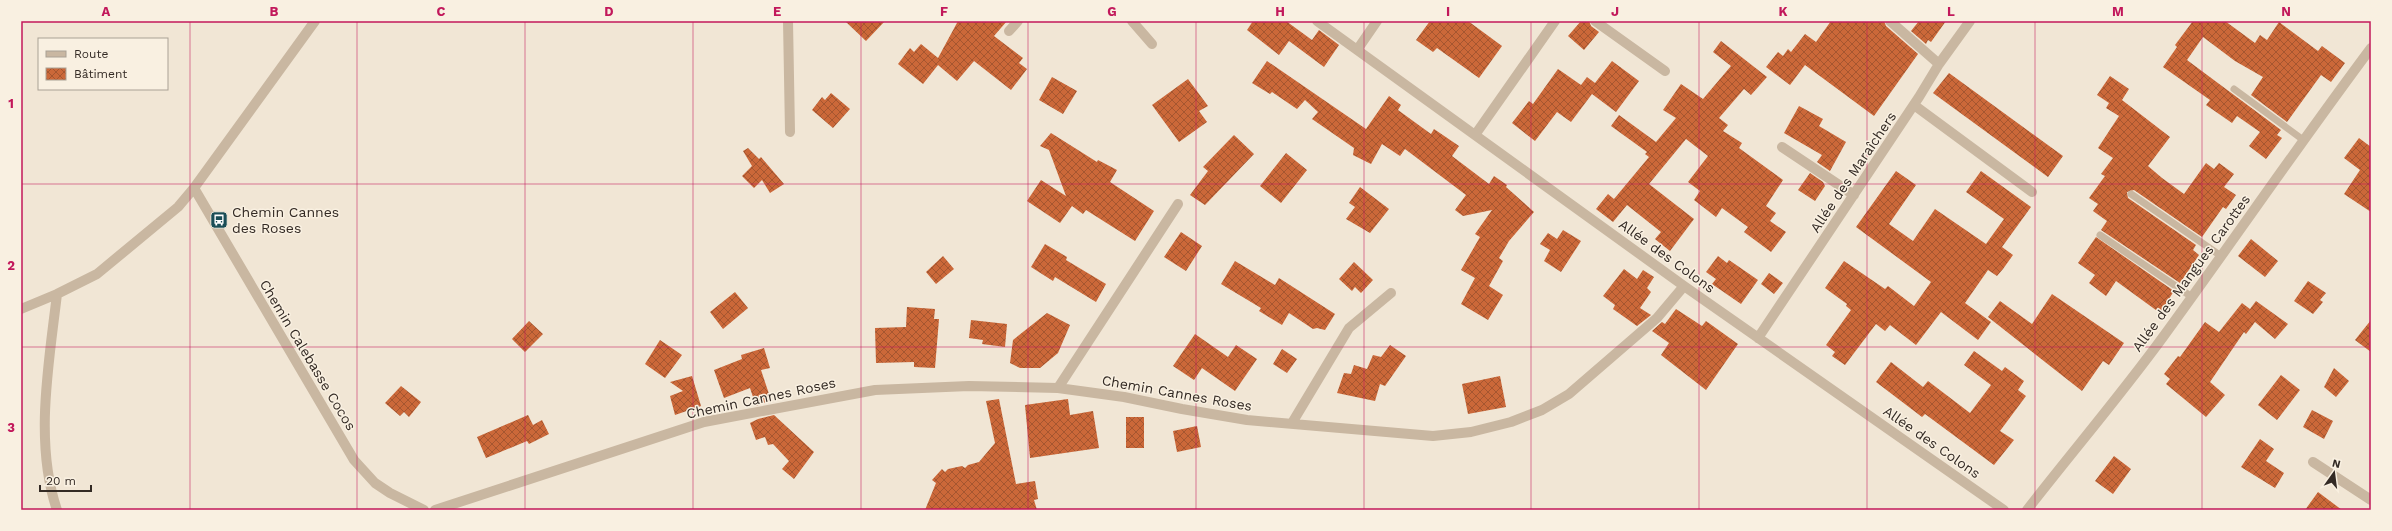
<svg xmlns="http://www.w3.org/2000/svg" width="2392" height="531" font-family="'Work Sans',sans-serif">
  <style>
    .building { fill: url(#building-cross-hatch) }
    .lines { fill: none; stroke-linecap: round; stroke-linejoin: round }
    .service { stroke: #c9b7a1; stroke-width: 7 }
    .minor { stroke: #c9b7a1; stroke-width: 10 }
    .grid { fill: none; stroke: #c2185b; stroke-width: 1; stroke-opacity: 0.55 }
    .labels { text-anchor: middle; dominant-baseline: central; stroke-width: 3; stroke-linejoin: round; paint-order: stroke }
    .street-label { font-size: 14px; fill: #332a24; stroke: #f9f0e1 }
    .poi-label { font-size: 14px; fill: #332a24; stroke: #f9f0e1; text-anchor: start }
    .neatline { fill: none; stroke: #c2185b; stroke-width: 1.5 }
    .grid-label { font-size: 13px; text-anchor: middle; font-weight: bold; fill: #c2185b }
  </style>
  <defs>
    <pattern id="building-cross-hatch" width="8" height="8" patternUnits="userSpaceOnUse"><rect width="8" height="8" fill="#cb6839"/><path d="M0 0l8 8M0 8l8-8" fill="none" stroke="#a55630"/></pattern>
  </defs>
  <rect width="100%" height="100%" fill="#f1e6d5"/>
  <path class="building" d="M845,21H885L866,41Z
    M958,21H1007L994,36L1023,58L1019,63L1027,69L1011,90L974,61L957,81L938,65L923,84L898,64L910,48L914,52L921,44L938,58Z
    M1253,21H1286L1312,40L1319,30L1339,45L1324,67L1289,41L1279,55L1247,30Z
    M1430,21H1468L1502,46L1479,78L1437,48L1433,52L1416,40Z
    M1581,21H1589L1591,26L1599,32L1584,50L1568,36Z
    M1831,21H1884L1886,26L1918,54L1874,116L1805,65L1790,85L1766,67L1778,52L1783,56L1788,49L1791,52L1805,34L1816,42Z
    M1919,21H1946L1931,42L1928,40L1926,44L1911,31Z
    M2193,21H2225L2255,43L2260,35L2267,40L2279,22L2318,51L2322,46L2345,63L2331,82L2321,75L2287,122L2251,95L2263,77L2235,61L2203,37L2187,60L2281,130L2277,135L2282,138L2266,159L2249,146L2260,132L2237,116L2232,123L2206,105L2210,100L2163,67L2177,47L2175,45Z
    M1721,41L1767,77L1751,95L1744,89L1719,118L1728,125L1723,131L1742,143L1739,148L1783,180L1766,206L1776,213L1770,221L1786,232L1771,252L1744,232L1748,227L1722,208L1716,217L1694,200L1700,191L1688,182L1708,156L1686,139L1649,184L1694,219L1670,251L1655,239L1661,232L1627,205L1613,222L1596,209L1608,194L1614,199L1649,157L1645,154L1647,152L1611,126L1619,115L1656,142L1676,118L1663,110L1681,84L1703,99L1731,66L1713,52Z
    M1267,61L1366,129L1389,96L1401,105L1398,110L1431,134L1434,129L1459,146L1452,156L1489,184L1494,176L1507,185L1506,187L1534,212L1509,241L1499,258L1503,261L1489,286L1503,295L1488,320L1461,304L1475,278L1461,270L1480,237L1475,234L1492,210L1463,216L1455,210L1466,195L1405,149L1400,156L1382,144L1371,164L1353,155L1354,148L1312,119L1318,112L1305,100L1297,109L1272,92L1270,94L1252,83Z
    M1612,61L1639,81L1616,112L1592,94L1571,122L1557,112L1535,141L1512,123L1529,101L1533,104L1558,69L1581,85L1587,77L1595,83Z
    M1949,73L2063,156L2048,177L1933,93Z
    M2110,76L2129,89L2122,100L2170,137L2148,166L2162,178L2184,194L2206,163L2214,169L2219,163L2234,174L2224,187L2236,195L2226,209L2223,207L2202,237L2134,190L2127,192L2128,198L2196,245L2193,250L2199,255L2180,283L2101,230L2107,221L2093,211L2098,204L2089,198L2105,176L2101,174L2113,158L2098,148L2119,116L2106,108L2109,103L2097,95Z
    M1052,77L1077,91L1063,114L1039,100Z
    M1188,79L1208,106L1199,111L1207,122L1179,142L1152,105Z
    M831,93L850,109L833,128L812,110L822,97L825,100Z
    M1799,106L1823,119L1819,126L1846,142L1830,171L1817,162L1822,155L1784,133Z
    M1051,133L1097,162L1098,160L1117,170L1110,182L1154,211L1135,241L1086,210L1083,214L1072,206L1060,223L1027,201L1041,180L1066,196L1049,150L1040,146Z
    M1234,135L1254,154L1205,205L1190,195L1208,171L1203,167Z
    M2359,138L2371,147V212L2344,194L2360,170L2344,158Z
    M748,148L759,159L761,157L784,184L770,193L762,180L754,188L742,176L752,166L743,151Z
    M1286,153L1307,170L1281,203L1260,186Z
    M1896,171L1916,185L1889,224L1913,241L1935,209L1986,244L2004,219L1966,192L1981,171L2031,207L2002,247L2013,255L2003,269L1997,276L1988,270L1965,303L1991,322L1978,340L1941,312L1916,345L1890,325L1885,331L1876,324L1845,365L1832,356L1835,352L1826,345L1851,310L1846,306L1847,304L1825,288L1844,261L1885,289L1888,286L1914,306L1931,282L1856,227Z
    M1810,173L1823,182L1825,186L1815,201L1798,190Z
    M1360,187L1389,209L1370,233L1346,219L1355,207L1349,203Z
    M1563,230L1581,241L1561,272L1544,261L1550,250L1540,244L1548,233L1557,239Z
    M1181,232L1202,246L1186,271L1164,257Z
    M2096,237L2174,291L2160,313L2116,281L2106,296L2089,283L2095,275L2078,263Z
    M2251,239L2278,261L2265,277L2238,256Z
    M1045,244L1067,257L1066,260L1106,284L1096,302L1055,277L1053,281L1031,267Z
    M943,256L954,269L936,284L926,272Z
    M1718,256L1727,263L1729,260L1758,280L1741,304L1712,284L1716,279L1706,272Z
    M1235,261L1275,285L1279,278L1335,314L1325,330L1317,328L1313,329L1289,313L1282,325L1259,311L1261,308L1221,284Z
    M1354,262L1373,280L1361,293L1355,287L1352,291L1339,279Z
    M1624,269L1637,279L1643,270L1654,277L1647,288L1651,292L1640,308L1651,315L1637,326L1613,309L1615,305L1603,296Z
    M1769,273L1783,283L1774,294L1761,284Z
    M2308,281L2326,293L2320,300L2323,302L2313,314L2294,301Z
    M735,292L748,308L723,329L710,312Z
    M2052,294L2124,343L2109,365L2103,361L2082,391L1988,317L2000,301L2032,324Z
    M2256,301L2288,324L2275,339L2255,322L2246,334L2244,332L2210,382L2225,395L2206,417L2166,384L2170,379L2164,374L2178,356L2180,357L2205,322L2219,332L2242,303L2250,309Z
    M907,307L935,309L934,319H939L935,368L914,367V362L876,363L875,328L906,327Z
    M1676,309L1702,326L1706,321L1738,344L1706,390L1661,355L1669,343L1652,331L1662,322L1665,324Z
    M1047,313L1070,325L1058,353L1040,368H1020L1010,363L1013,340Z
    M971,320L1007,324L1005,347L982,344L983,340L969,338Z
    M2371,320V352L2355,340Z
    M529,321L543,334L525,352L512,339Z
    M1195,334L1228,357L1236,345L1257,359L1235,391L1202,368L1194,380L1173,366Z
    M660,340L682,355L665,378L645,364Z
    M1390,345L1406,356L1385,386L1380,384L1375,401L1337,393L1344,373L1351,374L1354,365L1367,369L1373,355L1381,357Z
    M764,348L770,368L761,370L771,400L756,406L750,388L724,398L714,370L742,359L741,355Z
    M1282,349L1297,359L1287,373L1273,364Z
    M1974,351L2002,371L2005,367L2024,381L2018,390L2026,396L2000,431L2014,440L1994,465L1925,414L1922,417L1876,382L1891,362L1923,387L1928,381L1970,413L1991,385L1964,365Z
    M2334,368L2349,381L2336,397L2324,387Z
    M2281,375L2300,390L2277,420L2258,405Z
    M692,376L701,406L675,415L670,396L683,391L670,382Z
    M1500,376L1506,407L1468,414L1462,384Z
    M401,386L421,402L409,417L404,412L400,416L385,403Z
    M999,399L1016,484L1035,481L1038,499L1034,500L1037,510H925L936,483L932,480L942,469L945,472L948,469L962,466L965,468L968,465L979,462L995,443L986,401Z
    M1068,399L1070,415L1093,411L1099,448L1030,458L1025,405Z
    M2312,410L2333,421L2324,439L2303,427Z
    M528,415L533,425L542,420L549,434L529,444L527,441L486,458L477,437Z
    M774,415L814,452L794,479L782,469L789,461L773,444L768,445L765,437L756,440L750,423L758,419Z
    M1126,417H1144V448H1126Z
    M1197,426L1201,447L1177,452L1173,431Z
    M2260,439L2274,449L2266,461L2284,473L2275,488L2241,467Z
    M2114,456L2131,469L2113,494L2095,481Z
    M2318,492L2342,510H2305Z"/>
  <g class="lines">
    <path class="service" d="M2234,89L2302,139
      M2131,194L2221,256
      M2100,235L2192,297"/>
    <path class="minor" d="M788,21L790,132
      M1132,21L1152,44
      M1317,21L1684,286L2004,510
      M1595,21L1665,71
      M1890,21L1939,64
      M1009,31L1018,21
      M1357,50L1377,21
      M1914,105L2032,192
      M1475,135L1555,21
      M1782,147L1854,195
      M194,188L354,460L375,483L390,493L424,510
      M57,294C49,363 34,443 57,510
      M21,309L57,294L97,274L178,207L194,188L315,21
      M1758,338L1919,97L1939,64L1970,21
      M1058,388L1178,204
      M1292,423L1349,328L1391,293
      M2313,462L2371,500
      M435,510L704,422L875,390L969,386L1058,388L1124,397L1182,409L1247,420L1433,436L1471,432L1511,422L1542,410L1569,394L1657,318L1684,286
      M2027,510C2072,452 2120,396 2163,337C2233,241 2300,143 2371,48"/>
  </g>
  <path class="grid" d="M190,21V510M357,21V510M525,21V510M693,21V510M861,21V510M1028,21V510M1196,21V510M1364,21V510M1531,21V510M1699,21V510M1867,21V510M2035,21V510M2202,21V510M21,184H2371M21,347H2371"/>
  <defs>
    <symbol id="bus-square" viewBox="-11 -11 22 22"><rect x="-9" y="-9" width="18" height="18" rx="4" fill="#194d56" stroke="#f9f0e1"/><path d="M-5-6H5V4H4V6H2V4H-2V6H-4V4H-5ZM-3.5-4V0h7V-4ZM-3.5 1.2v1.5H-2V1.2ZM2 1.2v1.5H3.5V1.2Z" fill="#fff"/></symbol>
  </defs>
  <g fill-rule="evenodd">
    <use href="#bus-square" x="209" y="210" width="20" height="20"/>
  </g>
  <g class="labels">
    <g class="street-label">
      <text transform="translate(1853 172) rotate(-56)">Allée des Maraîchers</text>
      <text transform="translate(1667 256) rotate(36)">Allée des Colons</text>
      <text transform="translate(2191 273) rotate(-54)">Allée des Mangues Carottes</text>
      <text transform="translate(308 355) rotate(59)">Chemin Calebasse Cocos</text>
      <text transform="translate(1177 393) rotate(10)">Chemin Cannes Roses</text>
      <text transform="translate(761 398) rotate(-12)">Chemin Cannes Roses</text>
      <text transform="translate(1932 442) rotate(35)">Allée des Colons</text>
    </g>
    <g class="poi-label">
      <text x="232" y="212">Chemin Cannes<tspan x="232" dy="16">des Roses</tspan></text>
    </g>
  </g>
  <rect width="2392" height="531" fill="none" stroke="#f9f0e1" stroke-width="44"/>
  <rect x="38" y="38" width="130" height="52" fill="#f9f0e1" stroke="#aaa195"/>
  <rect x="46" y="51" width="20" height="6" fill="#c9b7a1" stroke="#aaa195"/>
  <text x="74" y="58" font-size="12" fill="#332a24">Route</text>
  <rect x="46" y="68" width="20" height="12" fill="url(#building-cross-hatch)" stroke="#aaa195"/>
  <text x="74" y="78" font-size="12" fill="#332a24">Bâtiment</text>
  <g transform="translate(2334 473) rotate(14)" stroke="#f9f0e1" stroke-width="3" paint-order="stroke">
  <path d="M0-3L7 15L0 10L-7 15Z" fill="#332a24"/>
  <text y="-6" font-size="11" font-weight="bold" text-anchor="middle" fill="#332a24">N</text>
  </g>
  <path d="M40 485v6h51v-6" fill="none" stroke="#332a24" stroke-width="2"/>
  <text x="46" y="485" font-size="12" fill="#332a24" stroke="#f9f0e1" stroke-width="3" paint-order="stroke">20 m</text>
  <rect x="22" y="22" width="2348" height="487" class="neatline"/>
  <g class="grid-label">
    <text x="106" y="16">A</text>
    <text x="274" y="16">B</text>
    <text x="441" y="16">C</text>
    <text x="609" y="16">D</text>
    <text x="777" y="16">E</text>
    <text x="944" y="16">F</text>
    <text x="1112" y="16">G</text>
    <text x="1280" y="16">H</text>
    <text x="1448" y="16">I</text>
    <text x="1615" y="16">J</text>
    <text x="1783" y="16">K</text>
    <text x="1951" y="16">L</text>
    <text x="2118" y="16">M</text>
    <text x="2286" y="16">N</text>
    <text x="11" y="108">1</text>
    <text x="11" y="270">2</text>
    <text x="11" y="432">3</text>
  </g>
</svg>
